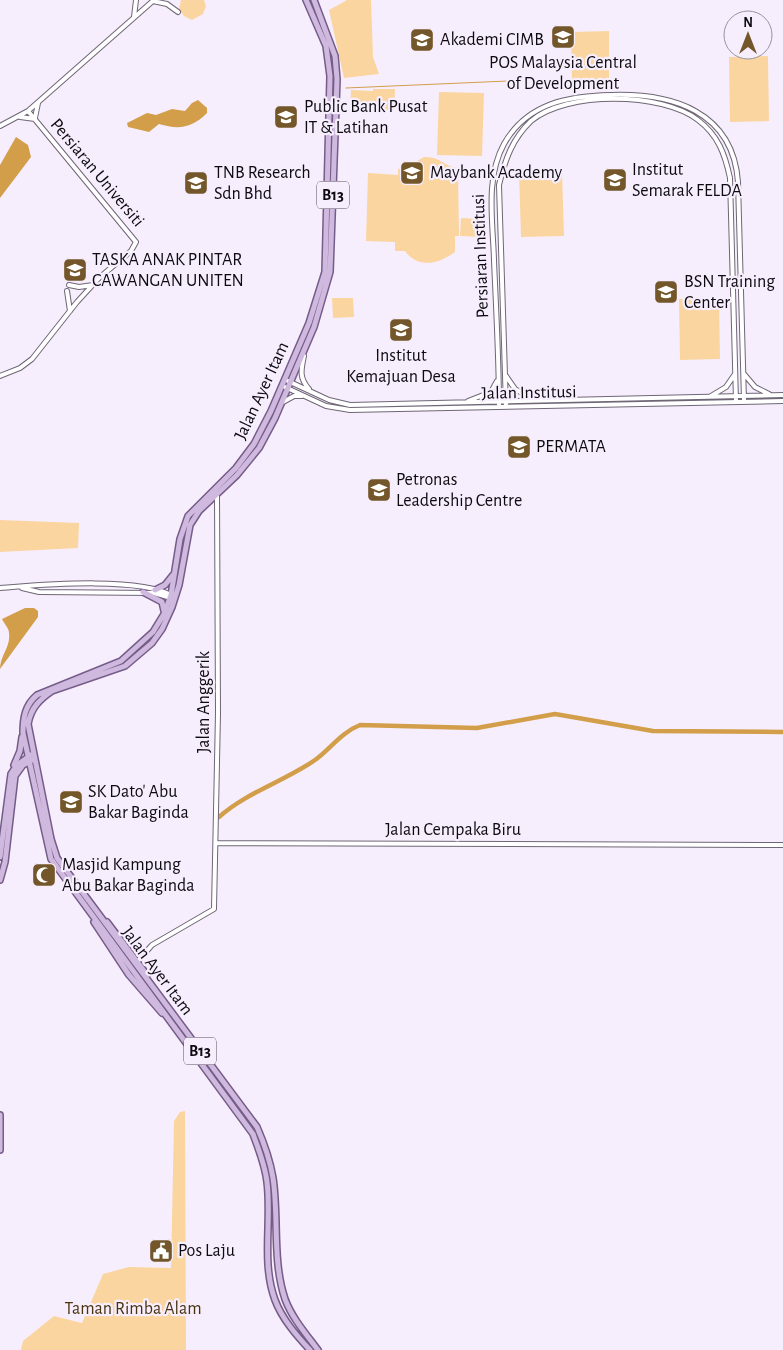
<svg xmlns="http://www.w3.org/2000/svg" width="783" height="1350" font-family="'Alegreya Sans',sans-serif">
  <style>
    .green { fill: #fad5a0 }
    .water { fill: #d29e4a }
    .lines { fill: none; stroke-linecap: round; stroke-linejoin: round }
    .stream { stroke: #d29e4a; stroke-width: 1 }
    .canal { stroke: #d29e4a; stroke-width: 4.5 }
    .minor-casing { stroke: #6f6676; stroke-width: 6 }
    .major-casing { stroke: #765d89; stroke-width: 8 }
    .minor { stroke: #fff; stroke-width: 4 }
    .major { stroke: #cfb9df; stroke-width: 5 }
    .labels { text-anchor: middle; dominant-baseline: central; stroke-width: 4.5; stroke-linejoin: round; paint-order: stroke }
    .shield { fill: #f7eefd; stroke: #534e57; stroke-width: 1 }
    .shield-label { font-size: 16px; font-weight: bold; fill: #0d0a10 }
    .poi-label { font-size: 18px; fill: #0d0a10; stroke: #f7eefd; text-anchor: start }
    .street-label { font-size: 18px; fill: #0d0a10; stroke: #f7eefd }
    .park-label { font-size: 18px; fill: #4a3410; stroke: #f7eefd }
  </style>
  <rect width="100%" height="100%" fill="#f7eefd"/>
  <path class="green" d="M181,0H204L206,6L203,14L192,20L184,16L179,9Z
    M347,0H371L373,57L379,74L344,78L329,10Z
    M609,31V84H572L571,32Z
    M768,56L769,121L730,122L729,57Z
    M373,89H395L394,110H372V107V111L350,110L351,90L373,91Z
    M439,92L484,93L482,156L437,155Z
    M424,157C440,156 445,167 458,168L459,236H455V252C439,264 418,269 405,251H395V242L366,241L368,173L398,175V169L408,166Z
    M562,172L564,236L521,237L519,173Z
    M461,218L481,219V237L460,236Z
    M332,298H353L354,317L333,318Z
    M719,298L720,359L680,360L679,299Z
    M0,520L79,523L78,548L0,552Z
    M185,1111L186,1350H21L23,1341L54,1316L82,1323L103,1274L129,1267L171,1268L174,1121L180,1112Z"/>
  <path class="water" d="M198,100L207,108V113C192,128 179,130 159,124L149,132L128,127L127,123L147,113L156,115L172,109L185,111L192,103Z
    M16,137L28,145L31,157L0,198V165Z
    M25,608H34L38,611V617L0,669C0,655 11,647 9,633C9,628 4,624 2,619Z"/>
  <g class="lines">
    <path class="stream" d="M346,88L508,81"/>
    <path class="canal" d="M219,817C247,792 285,781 315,760C330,749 342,732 360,725L477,728L555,714L653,731L783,732"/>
    <defs>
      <path id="minor" d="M153,1L167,4L178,12
        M134,17L136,0
        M20,117L35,119
        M35,118L38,103
        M0,126L28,111L154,0
        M69,285L79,287L93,285
        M67,291L70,311
        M304,356C301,370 299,378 309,389
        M744,374L755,387L769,394
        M0,376L20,368L32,359L77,302L99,278L131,251L136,242L28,111
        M506,376L515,389L534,400
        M288,381L329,400L350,405L783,395
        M285,387L326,406L350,410L783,401
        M711,396L726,387L735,374
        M468,401L491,392L497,381
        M283,402L294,396H302
        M499,407C499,358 496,309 494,260C493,223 485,178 504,144C527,103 568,96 611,95C672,93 733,111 738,182L744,401
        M506,407L499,185C505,160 512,139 531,121C566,91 662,92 698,120C718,135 725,154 730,178L736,401
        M0,588C40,585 140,576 173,596
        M22,588L39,592L154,593L171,598
        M216,843L783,845
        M138,961L152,945L214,909L218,713L217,495"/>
      <path id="major" d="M306,0L326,46L330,76L325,272L309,323L271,411L254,444L236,468L188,516L180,539L171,595L164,614L153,632L121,661L37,695C25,705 23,718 23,733L51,859L253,1134C259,1150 265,1165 267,1182C272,1221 261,1262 275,1300C282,1319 297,1336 310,1350
        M314,0L335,56L337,79L330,272L314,327L275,418L259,448L237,475L199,511L190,525L179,585L172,607L162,629L152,643L125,666L52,691C39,700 31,708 28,724L51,839L57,858L257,1127C264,1143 270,1160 273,1178C279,1217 272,1260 285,1299C292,1318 306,1334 318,1350
        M155,590L165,585L173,575
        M143,592L162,602L164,611
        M14,765L20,751L22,737
        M0,857L11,774L17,765L31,755
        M0,880L5,862L15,776L23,765L32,760
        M94,922L129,975L162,1013
        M107,922L147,975
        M0,1115V1150"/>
    </defs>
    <use href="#minor" class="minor-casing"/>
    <use href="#major" class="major-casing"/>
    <use href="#minor" class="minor"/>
    <use href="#major" class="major"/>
  </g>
  <defs>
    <symbol id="university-square" viewBox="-11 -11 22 22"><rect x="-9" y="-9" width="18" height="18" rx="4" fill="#73572a" stroke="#f7eefd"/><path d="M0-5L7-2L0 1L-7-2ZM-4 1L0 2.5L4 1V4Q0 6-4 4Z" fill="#fff"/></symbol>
    <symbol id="school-square" viewBox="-11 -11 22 22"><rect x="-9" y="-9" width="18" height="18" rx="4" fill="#73572a" stroke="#f7eefd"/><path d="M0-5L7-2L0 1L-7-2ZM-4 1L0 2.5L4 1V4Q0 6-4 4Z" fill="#fff"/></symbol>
    <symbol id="mosque-square" viewBox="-11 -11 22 22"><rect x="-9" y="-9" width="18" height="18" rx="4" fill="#73572a" stroke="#f7eefd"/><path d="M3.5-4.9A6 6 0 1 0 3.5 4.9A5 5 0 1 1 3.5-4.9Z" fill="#fff"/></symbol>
    <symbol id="civic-square" viewBox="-11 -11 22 22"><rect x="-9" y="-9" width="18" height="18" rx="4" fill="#73572a" stroke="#f7eefd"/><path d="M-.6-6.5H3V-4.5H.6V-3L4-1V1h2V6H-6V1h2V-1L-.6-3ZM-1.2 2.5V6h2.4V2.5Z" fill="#fff"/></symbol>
  </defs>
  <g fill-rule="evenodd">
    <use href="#university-square" x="549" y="23" width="28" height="28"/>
    <use href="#university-square" x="408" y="26" width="28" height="28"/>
    <use href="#university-square" x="272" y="103" width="28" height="28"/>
    <use href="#university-square" x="398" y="159" width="28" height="28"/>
    <use href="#university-square" x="601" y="166" width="28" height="28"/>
    <use href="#university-square" x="182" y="169" width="28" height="28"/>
    <use href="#school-square" x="61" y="256" width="28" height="28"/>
    <use href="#university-square" x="652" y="278" width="28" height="28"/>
    <use href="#university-square" x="387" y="316" width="28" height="28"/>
    <use href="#school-square" x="505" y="433" width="28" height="28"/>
    <use href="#university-square" x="365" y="476" width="28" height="28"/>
    <use href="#school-square" x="57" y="788" width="28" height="28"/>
    <use href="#mosque-square" x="30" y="861" width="28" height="28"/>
    <use href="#civic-square" x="147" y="1237" width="28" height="28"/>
  </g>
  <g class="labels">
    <g class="shield">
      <rect x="317" y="181.5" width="32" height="27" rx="4"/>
      <rect x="184" y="1037.5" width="32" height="27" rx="4"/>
    </g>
    <g class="shield-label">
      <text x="333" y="195">B13</text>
      <text x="200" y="1051">B13</text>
    </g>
    <g class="poi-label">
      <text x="440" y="40">Akademi CIMB</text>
      <text x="563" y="63" text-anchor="middle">POS Malaysia Central<tspan x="563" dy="21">of Development</tspan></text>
      <text x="304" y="107">Public Bank Pusat<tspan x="304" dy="21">IT &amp; Latihan</tspan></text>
      <text x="632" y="170">Institut<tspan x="632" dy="21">Semarak FELDA</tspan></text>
      <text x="214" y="173">TNB Research<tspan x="214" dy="21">Sdn Bhd</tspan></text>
      <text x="430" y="173">Maybank Academy</text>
      <text x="92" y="260">TASKA ANAK PINTAR<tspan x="92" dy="21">CAWANGAN UNITEN</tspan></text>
      <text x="684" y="282">BSN Training<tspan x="684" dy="21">Center</tspan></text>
      <text x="401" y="356" text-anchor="middle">Institut<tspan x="401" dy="21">Kemajuan Desa</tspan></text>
      <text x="536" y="447">PERMATA</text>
      <text x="396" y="480">Petronas<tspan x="396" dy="21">Leadership Centre</tspan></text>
      <text x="88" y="792">SK Dato' Abu<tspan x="88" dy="21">Bakar Baginda</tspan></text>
      <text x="62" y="865">Masjid Kampung<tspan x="62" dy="21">Abu Bakar Baginda</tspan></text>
      <text x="178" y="1251">Pos Laju</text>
    </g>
    <g class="street-label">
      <text transform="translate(97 173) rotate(50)">Persiaran Universiti</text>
      <text transform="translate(481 256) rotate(-92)">Persiaran Institusi</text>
      <text transform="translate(262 391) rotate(-65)">Jalan Ayer Itam</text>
      <text transform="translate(529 393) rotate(-1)">Jalan Institusi</text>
      <text transform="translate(204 702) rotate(-90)">Jalan Anggerik</text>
      <text x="453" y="830">Jalan Cempaka Biru</text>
      <text transform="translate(157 971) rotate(53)">Jalan Ayer Itam</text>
    </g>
    <g class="park-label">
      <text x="133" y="1309">Taman Rimba Alam</text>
    </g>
  </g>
  <g transform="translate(748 35)"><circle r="24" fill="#f7eefd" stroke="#99939e"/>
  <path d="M0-4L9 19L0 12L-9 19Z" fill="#73572a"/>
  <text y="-8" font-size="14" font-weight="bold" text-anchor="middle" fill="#0d0a10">N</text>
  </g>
</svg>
